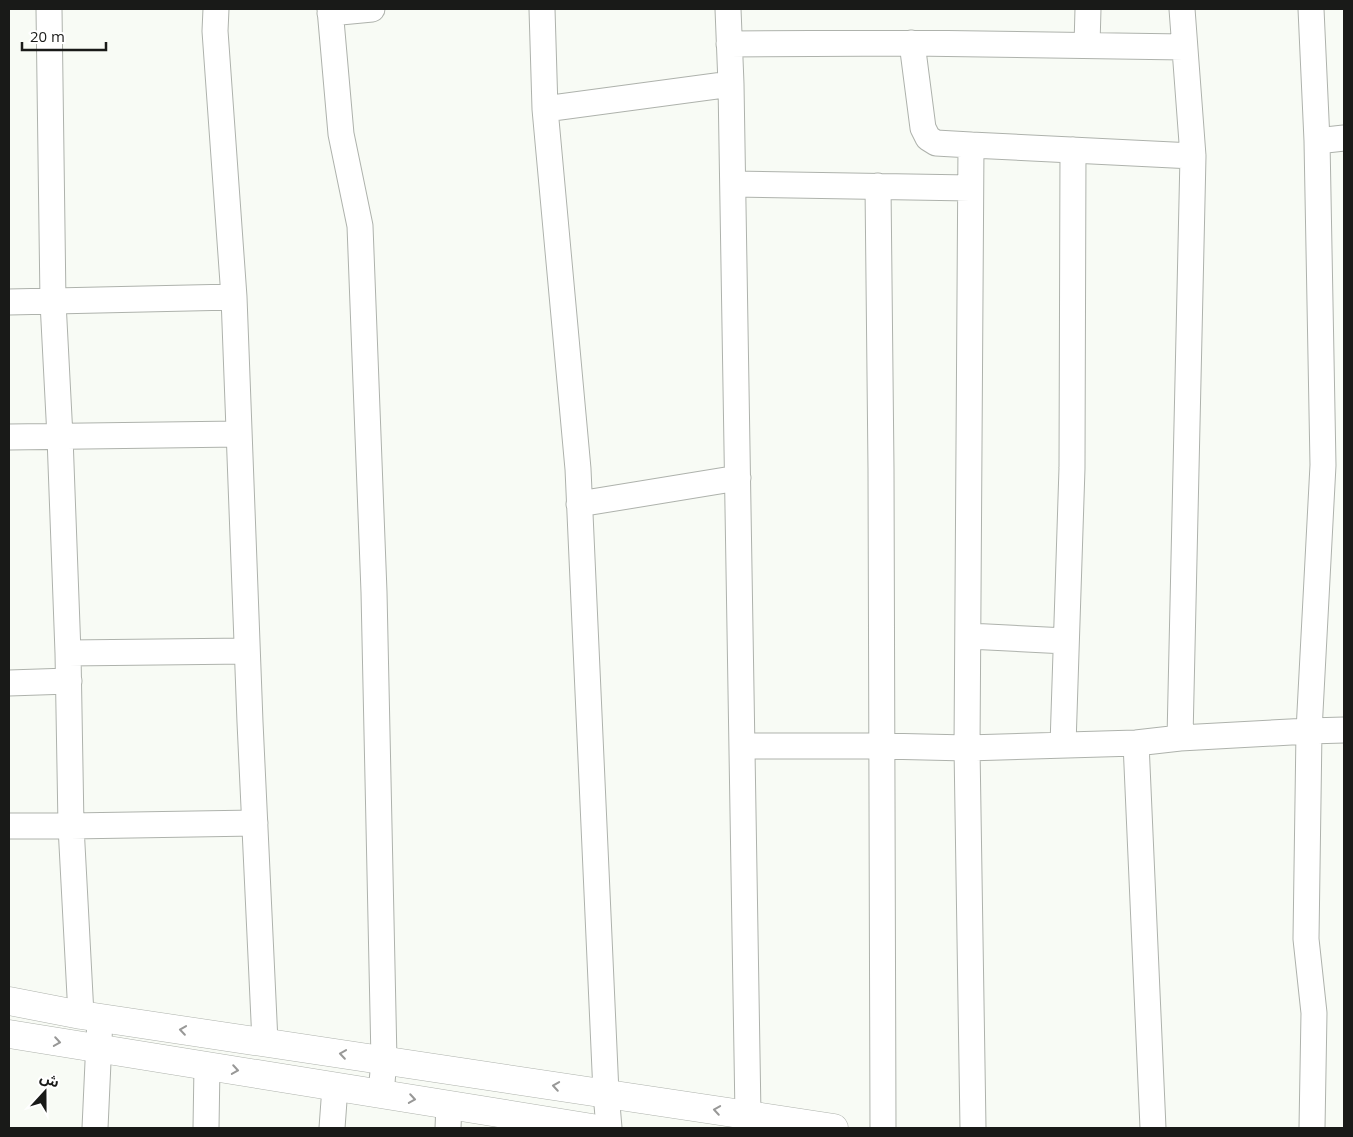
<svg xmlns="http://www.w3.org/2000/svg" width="1353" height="1137" font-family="'Open Sans','Noto Sans Arabic',sans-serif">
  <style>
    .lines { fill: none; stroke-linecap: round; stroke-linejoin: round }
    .minor-casing { stroke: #aeb2ac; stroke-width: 27 }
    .secondary-casing { stroke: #aeb2ac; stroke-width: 29 }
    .minor { stroke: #fff; stroke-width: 25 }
    .secondary { stroke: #fff; stroke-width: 28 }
    .oneway { stroke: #989897 }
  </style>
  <rect width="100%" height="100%" fill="#f8fbf5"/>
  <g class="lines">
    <defs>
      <path id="minor" d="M49,9L53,302L60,437L68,653L71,826L81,1015
        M216,9L215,31L234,297L250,722L265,1042
        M330,9L341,134L360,226L374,592L384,1060L381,1094
        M542,9L545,109L578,469L606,1093L609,1128
        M728,9L731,84L748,1115
        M1311,9L1317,141L1323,465L1309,731L1306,939L1314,1013L1312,1128
        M330,13L372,9
        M912,43L923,128L928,138L936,143L971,145L967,748L973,1128
        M729,44L912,43L1184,47
        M1087,45L1088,9
        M545,109L731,84
        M1317,141L1344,138
        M971,145L1193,156
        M733,184L970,188
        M878,186L881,468L883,1128
        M9,302L234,297
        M9,437L239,434
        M579,504L738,478
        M968,636L1066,641
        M68,653L247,651
        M9,683L69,681
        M1180,738L1193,156L1182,9
        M1136,743L1153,1128
        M1063,745L1072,468L1073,150
        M742,746H882L967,748L1136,743L1180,738L1309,731L1344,730
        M9,826H71L255,823
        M95,1128L100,1018
        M206,1128L207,1066
        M332,1128L335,1087
        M448,1128L449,1105"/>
      <path id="secondary" d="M9,1001L81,1015L834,1128
        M9,1034L592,1128"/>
    </defs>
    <use href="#minor" class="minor-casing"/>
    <use href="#secondary" class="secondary-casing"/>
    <use href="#minor" class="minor"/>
    <use href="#secondary" class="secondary"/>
  </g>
  <defs><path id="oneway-chevron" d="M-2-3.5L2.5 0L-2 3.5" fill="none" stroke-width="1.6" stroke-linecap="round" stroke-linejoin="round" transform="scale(1.25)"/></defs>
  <g class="oneway">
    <use href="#oneway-chevron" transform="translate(183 1030) rotate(-172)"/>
    <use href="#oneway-chevron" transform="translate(57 1042) rotate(9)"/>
    <use href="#oneway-chevron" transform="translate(343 1054) rotate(-172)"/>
    <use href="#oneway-chevron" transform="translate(235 1070) rotate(9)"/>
    <use href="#oneway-chevron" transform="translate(556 1086) rotate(-171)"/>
    <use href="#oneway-chevron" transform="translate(412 1099) rotate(9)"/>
    <use href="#oneway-chevron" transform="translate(717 1110) rotate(-171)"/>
  </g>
  <rect width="1353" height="1137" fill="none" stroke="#191a18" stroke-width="20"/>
  <g transform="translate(45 1092) rotate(21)" stroke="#ffffff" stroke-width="4" paint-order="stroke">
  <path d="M0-4L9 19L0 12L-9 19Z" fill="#191a18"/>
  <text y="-8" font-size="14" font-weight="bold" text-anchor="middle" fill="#191a18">ش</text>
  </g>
  <path d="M22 42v8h84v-8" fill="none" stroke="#191a18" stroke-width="2.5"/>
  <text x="30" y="42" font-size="15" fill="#191a18" stroke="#ffffff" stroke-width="4" paint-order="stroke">20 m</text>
</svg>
